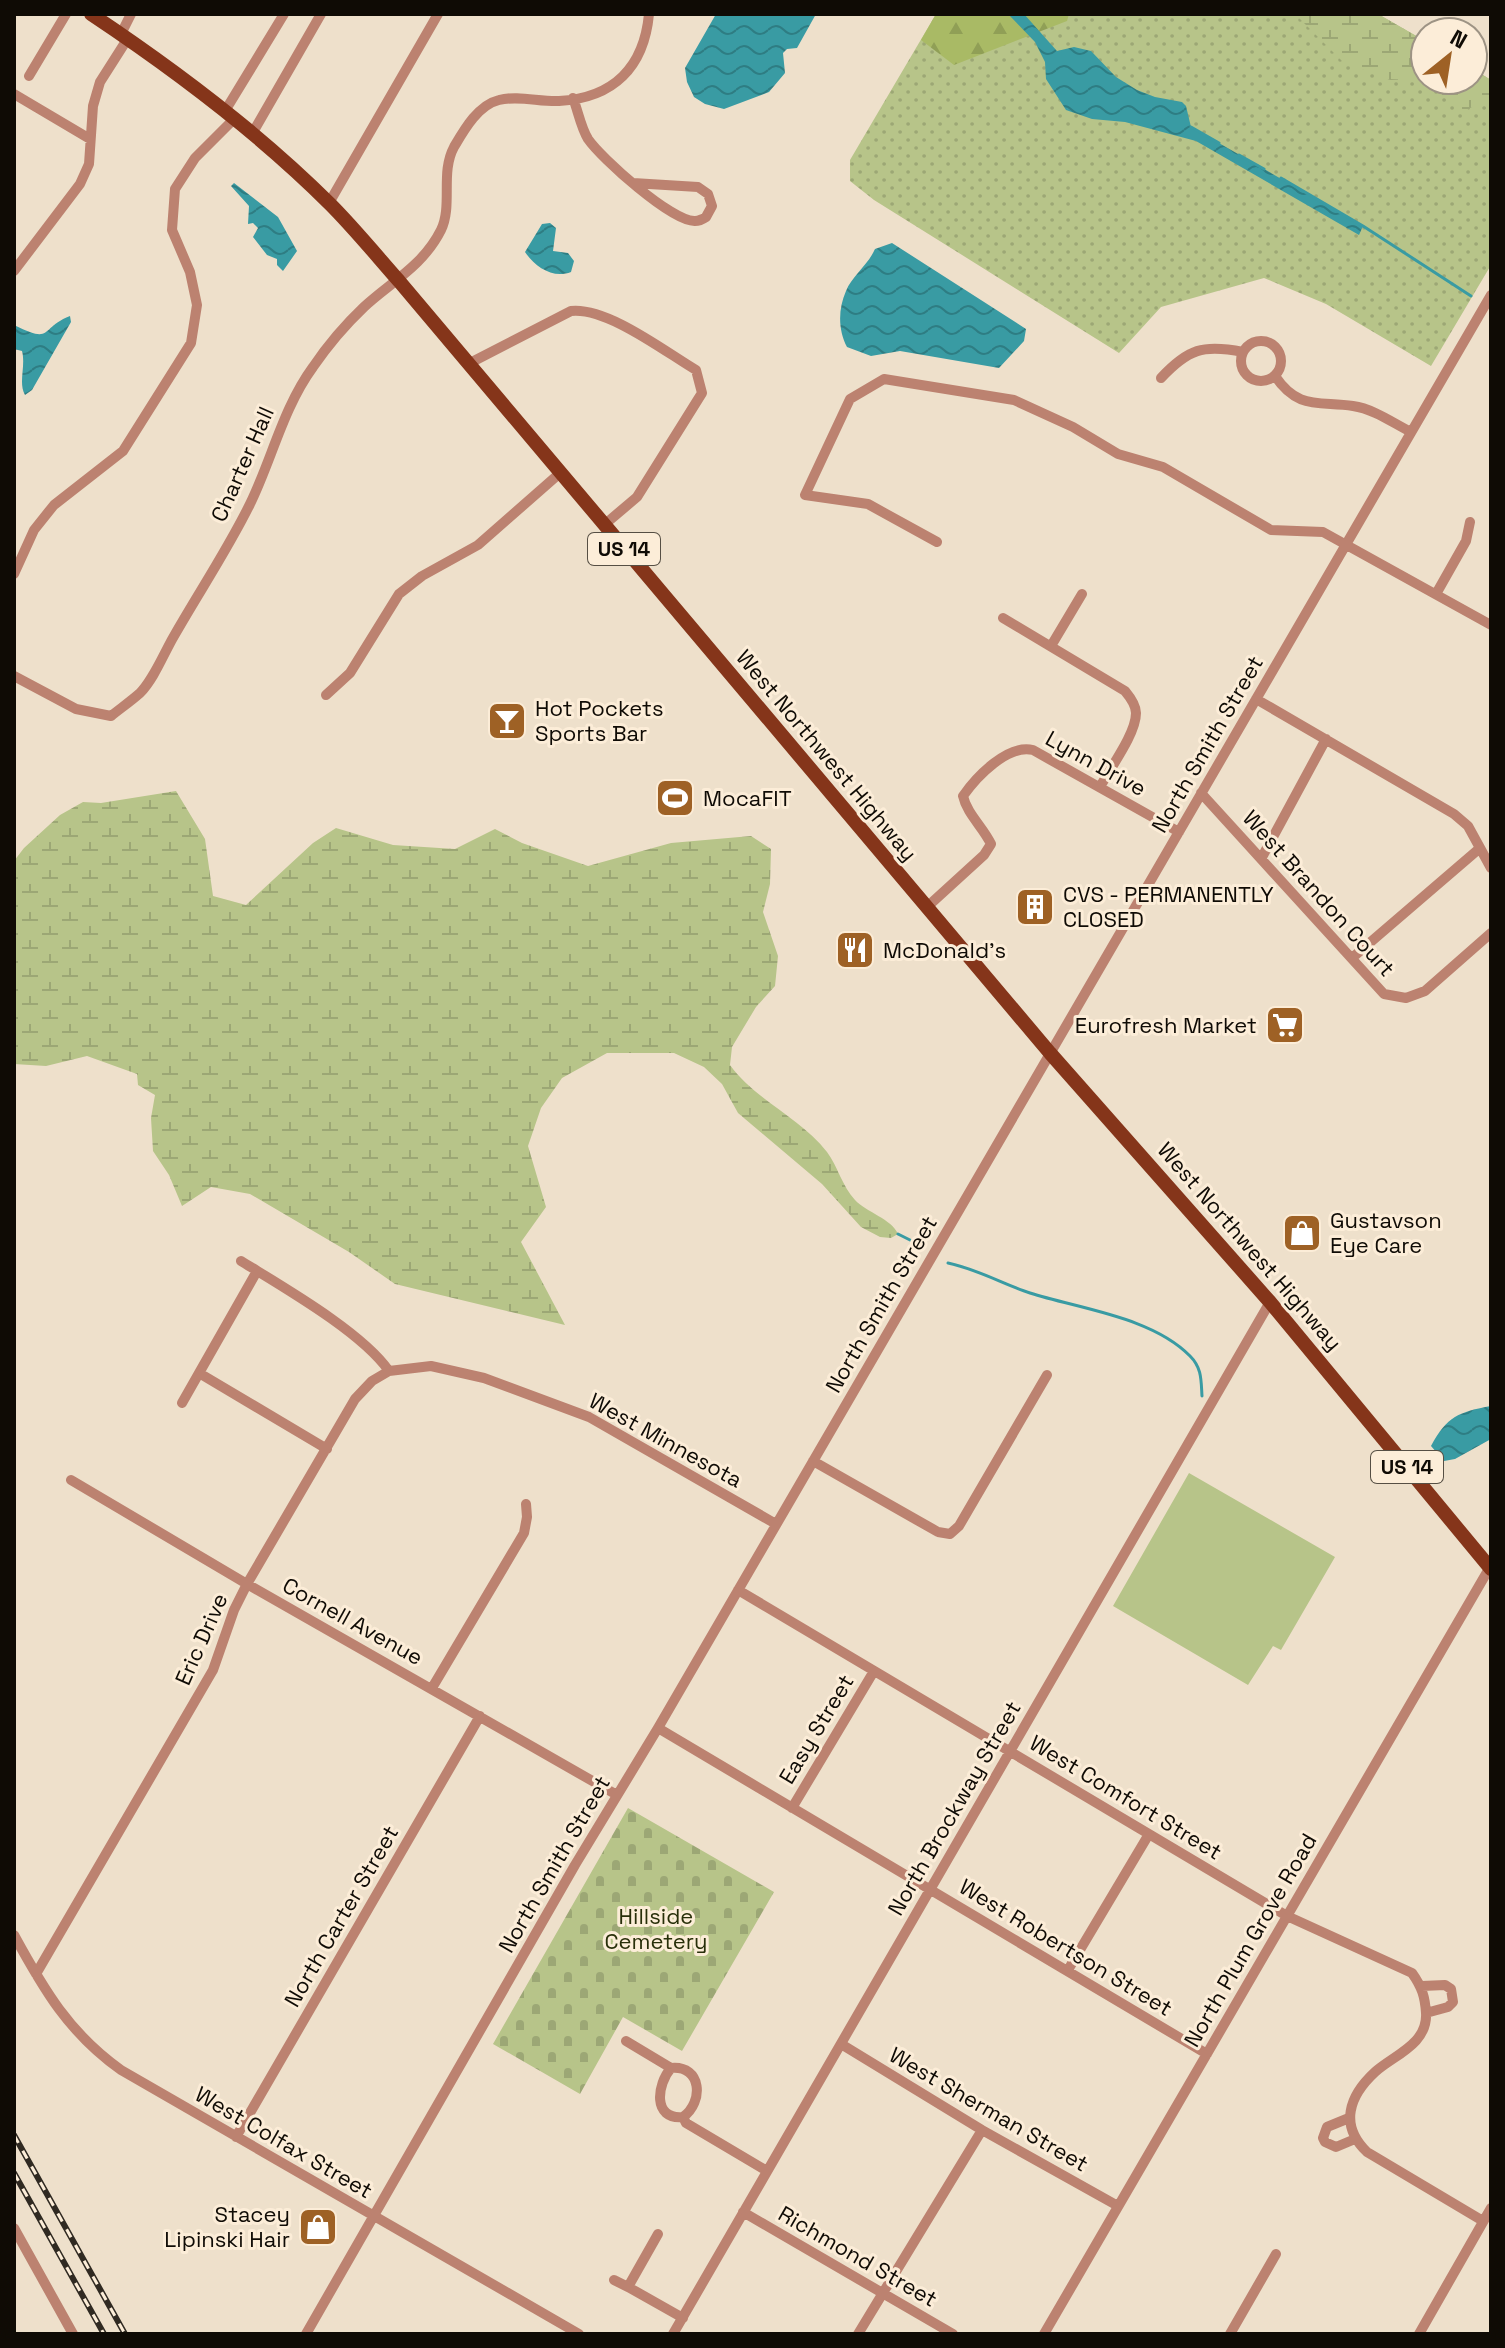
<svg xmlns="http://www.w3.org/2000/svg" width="1505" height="2348" font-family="'Space Grotesk',sans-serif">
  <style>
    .grass { fill: url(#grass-dots) }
    .forest { fill: url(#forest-firs) }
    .wetland { fill: url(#wetland-marsh) }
    .cemetery { fill: url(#cemetery-stones) }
    .green { fill: #b7c489 }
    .water { fill: url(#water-waves) }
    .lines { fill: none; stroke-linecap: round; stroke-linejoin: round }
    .stream { stroke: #399ba3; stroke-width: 3 }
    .minor { stroke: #bc8270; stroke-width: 10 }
    .major { stroke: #85351a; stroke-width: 14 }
    .rail-casing { stroke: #302a22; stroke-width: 6 }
    .rail { stroke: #fcedd8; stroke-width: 3; stroke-dasharray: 9; stroke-linecap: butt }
    .labels { text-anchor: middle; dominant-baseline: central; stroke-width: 6; stroke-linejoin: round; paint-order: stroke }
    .shield { fill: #fcedd8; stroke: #564f44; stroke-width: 2 }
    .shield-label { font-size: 20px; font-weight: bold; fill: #0f0b05 }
    .street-label { font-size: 22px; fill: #0f0b05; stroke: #fcedd8 }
    .poi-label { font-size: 22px; fill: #0f0b05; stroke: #fcedd8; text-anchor: start }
    .park-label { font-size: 22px; fill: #282f09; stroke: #fcedd8 }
  </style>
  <defs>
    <pattern id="grass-dots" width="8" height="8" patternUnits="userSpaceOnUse" patternTransform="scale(2)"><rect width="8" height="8" fill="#b7c489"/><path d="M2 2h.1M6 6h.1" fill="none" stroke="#9ca775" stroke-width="1.8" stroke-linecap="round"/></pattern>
    <pattern id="forest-firs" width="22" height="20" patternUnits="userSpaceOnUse" patternTransform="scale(2)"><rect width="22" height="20" fill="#a9ba65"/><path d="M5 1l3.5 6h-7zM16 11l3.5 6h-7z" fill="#909f56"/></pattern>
    <pattern id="wetland-marsh" width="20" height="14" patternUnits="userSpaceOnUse" patternTransform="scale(2)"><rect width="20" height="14" fill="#b7c489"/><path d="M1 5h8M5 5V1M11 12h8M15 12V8" fill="none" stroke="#9ca775"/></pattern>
    <pattern id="cemetery-stones" width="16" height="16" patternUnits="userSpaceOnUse" patternTransform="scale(2)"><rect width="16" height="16" fill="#b7c489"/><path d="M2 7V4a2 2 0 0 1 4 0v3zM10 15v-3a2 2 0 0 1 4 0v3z" fill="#9ca775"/></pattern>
    <pattern id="water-waves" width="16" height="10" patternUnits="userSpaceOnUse" patternTransform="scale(2)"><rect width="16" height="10" fill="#399ba3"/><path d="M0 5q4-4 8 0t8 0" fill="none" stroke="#2e7d83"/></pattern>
  </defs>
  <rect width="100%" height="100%" fill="#eee0cb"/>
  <path class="grass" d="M936,14H1378L1425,41V80H1473V69L1491,80V265L1431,366L1326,304L1264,278L1161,307L1119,353L874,200L850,181V160Z"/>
  <path class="forest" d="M936,14H1069L1067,21L954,65L921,40Z"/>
  <path class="wetland" d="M1295,14H1378L1425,41V80H1473V69L1491,80V94L1463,113L1443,96L1412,79L1390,80L1343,62Z
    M176,791L205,839L213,896L246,905L313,843L336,828L393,845L455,849L495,829L522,843L588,866L671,843L751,836L771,849L770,884L763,912L778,956L775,986L756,1007L732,1047L730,1065C755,1100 800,1117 827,1152C838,1167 842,1186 855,1200C866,1212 892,1219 898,1234L891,1238L880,1237L861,1227L822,1184L738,1113L722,1084L704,1067L674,1053H607L562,1078L541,1108L528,1146L546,1207L521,1242L565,1325L395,1284L349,1252L250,1194L211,1187L182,1206L169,1175L153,1151L151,1118L155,1095L138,1085L137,1074L87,1056L46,1066L14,1064V861L24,848L60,815L83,802L101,803Z"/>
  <path class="cemetery" d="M628,1808L774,1892L682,2051L623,2017L580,2094L493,2044Z"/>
  <path class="green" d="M1189,1473L1335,1557L1281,1650L1273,1646L1248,1685L1113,1606Z"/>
  <path class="water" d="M716,14H816L797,48L787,49L783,53L785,73L769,92L724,109L705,104L694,97L687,82L685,68Z
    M1008,14H1024L1057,51L1074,47L1091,51L1116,77L1137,90L1155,97L1182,102L1186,106L1191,127L1363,226L1359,235L1196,141L1125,122L1092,119L1066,110L1046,79L1045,62L1035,42Z
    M234,183L278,217L297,251L283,271L277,265V259L267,255L253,237L258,228L253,223L248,224L249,206L231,186Z
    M550,223L556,228L553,251L568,253L574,261L571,272C553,279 535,267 525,252L542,224Z
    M892,243L1026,329L1024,341L999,368L900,351L871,356L847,347C838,330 838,309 846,291C852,276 868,265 875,249Z
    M70,316L71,322L32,390L25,395C18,383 26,366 22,351L14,349V325C54,345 39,328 70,316Z
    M1491,1406V1439L1455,1459L1444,1461L1431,1446C1447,1416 1459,1412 1491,1406Z"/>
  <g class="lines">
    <path class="stream" d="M1191,127L1219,143
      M1239,155L1264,169
      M1281,178L1363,226L1471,296
      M898,1234L918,1244
      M948,1263C977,1269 1003,1284 1030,1293C1080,1309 1152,1317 1190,1356C1202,1368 1201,1380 1202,1396"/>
    <path class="minor" d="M121,34L131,14
      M29,76L66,14
      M14,94L90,139
      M573,98C578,111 581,128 588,139C601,158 672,222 695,221C698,221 703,219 706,217L712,206L708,194L698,187L633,183
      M225,111L284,14
      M252,134L321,14
      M329,203L438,14
      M14,271L80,184L89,164L93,106L100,82L128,38
      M1241 361a20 20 0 1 1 40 0a20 20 0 1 1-40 0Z
      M468,364L571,311C607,307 664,351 696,370L702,393L637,497L604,525
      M1275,376C1298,410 1318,401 1353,406C1374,409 1393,423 1411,432
      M1161,378C1188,349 1203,344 1243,352
      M937,542L868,504L805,495L850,399L884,379L1014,400L1073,427L1118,454L1163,467L1271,530L1323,532L1491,625
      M14,574L34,530L54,505L123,451L191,343L197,305L190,272L172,230L175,189L195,158L234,119
      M1436,594L1466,541L1470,522
      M1003,618L1125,691C1130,697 1136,705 1136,713C1136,734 1110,768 1100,787
      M1051,646L1082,594
      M14,676L76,709L111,716C121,708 131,701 140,693C154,679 164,653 174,636C199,592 228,549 250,504C272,459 283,408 313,367C328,345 345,325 364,307C391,282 423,266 441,230C453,205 440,173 454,147C464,130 478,105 499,100C518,95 540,102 559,101C614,98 644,67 649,14
      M326,695L350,673L399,594L422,576L478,545L560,473
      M1256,699L1454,814L1468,826L1491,868
      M1201,793L1384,994L1406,998L1425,991L1491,933
      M1261,859L1326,739
      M927,907L984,855L991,844C983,827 967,814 963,796C977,776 1008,744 1033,750L1179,832
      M1352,958L1480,848
      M241,1261C283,1287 362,1332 389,1371L431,1366L484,1378L589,1417L776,1524
      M199,1373L327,1449
      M182,1403L257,1271
      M813,1461L938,1532L950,1534L959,1526L1047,1375
      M71,1480L247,1584L617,1795
      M738,1590L1287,1916L1412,1973C1422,1987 1425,1997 1426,2013C1428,2044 1394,2055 1375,2072C1349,2096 1339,2125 1367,2152L1483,2221
      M432,1688L524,1533L527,1517L526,1504
      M658,1728L1207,2054
      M792,1808L874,1671
      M14,1935C44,1990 69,2033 121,2070L579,2334
      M1068,1970L1149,1834
      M36,1974L213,1670L234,1610L247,1584L355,1399L372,1381L389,1371
      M1422,1986L1445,1985L1451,1989L1453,2002L1448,2007L1426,2013
      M626,2041L671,2068
      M841,2044L982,2130L1118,2206
      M683,2117C704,2102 702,2065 671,2068C657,2084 652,2120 683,2117L686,2123L767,2171
      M1349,2118L1327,2127L1323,2138L1325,2142L1336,2147L1355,2139
      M236,2137L480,1716
      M743,2212L953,2334
      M14,2228L73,2334
      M658,2234L628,2287L683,2318
      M614,2280L628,2287
      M306,2334L575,1865L658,1728L1491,295
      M673,2334L1270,1302
      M858,2334L982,2130
      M1044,2334L1490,1567
      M1230,2334L1276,2254
      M1419,2334L1491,2208"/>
    <path class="major" d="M91,14C175,70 258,132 330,204C354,228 376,255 399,281L1050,1053L1270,1302L1491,1569"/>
    <defs>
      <path id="rail" d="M14,2135L125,2334
        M14,2173L104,2334"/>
    </defs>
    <use href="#rail" class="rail-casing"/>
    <use href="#rail" class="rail"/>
  </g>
  <defs>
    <symbol id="bar-square" viewBox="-11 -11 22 22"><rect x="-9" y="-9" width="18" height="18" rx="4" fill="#9e6125" stroke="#fcedd8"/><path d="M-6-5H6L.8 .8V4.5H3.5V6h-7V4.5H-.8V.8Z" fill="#fff"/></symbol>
    <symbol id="stadium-square" viewBox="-11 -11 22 22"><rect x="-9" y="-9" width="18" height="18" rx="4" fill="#9e6125" stroke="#fcedd8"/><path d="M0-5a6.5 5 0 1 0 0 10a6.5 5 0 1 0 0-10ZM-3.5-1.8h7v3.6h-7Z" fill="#fff"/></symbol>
    <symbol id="building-square" viewBox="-11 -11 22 22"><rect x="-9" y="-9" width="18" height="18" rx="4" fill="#9e6125" stroke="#fcedd8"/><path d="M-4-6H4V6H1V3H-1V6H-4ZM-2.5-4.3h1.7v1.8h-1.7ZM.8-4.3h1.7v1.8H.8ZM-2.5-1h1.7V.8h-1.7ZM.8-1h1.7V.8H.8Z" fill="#fff"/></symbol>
    <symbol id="restaurant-square" viewBox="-11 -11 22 22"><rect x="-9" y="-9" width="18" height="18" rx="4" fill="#9e6125" stroke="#fcedd8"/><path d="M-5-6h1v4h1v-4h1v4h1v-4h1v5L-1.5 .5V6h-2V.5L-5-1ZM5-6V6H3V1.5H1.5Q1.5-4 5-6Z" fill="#fff"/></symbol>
    <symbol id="supermarket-square" viewBox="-11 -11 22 22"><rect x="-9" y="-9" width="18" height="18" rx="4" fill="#9e6125" stroke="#fcedd8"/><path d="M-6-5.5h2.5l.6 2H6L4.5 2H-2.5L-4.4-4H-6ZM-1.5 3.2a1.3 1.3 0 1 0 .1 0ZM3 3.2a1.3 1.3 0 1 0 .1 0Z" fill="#fff"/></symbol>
    <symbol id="shop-square" viewBox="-11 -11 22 22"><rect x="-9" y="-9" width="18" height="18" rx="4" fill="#9e6125" stroke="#fcedd8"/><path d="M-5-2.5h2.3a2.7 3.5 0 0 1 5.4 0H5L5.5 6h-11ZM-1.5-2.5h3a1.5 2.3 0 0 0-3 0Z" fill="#fff"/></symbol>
  </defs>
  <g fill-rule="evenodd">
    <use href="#bar-square" x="485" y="699" width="44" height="44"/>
    <use href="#stadium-square" x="653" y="776" width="44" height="44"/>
    <use href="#building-square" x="1013" y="885" width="44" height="44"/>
    <use href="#restaurant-square" x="833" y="928" width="44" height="44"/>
    <use href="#supermarket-square" x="1263" y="1003" width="44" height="44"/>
    <use href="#shop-square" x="1280" y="1211" width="44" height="44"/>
    <use href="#shop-square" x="296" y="2205" width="44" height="44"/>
  </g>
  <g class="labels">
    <g class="shield">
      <rect x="588" y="533" width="72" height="32" rx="6"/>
      <rect x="1371" y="1451" width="72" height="32" rx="6"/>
    </g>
    <g class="shield-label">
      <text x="624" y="549">US 14</text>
      <text x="1407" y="1467">US 14</text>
    </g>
    <g class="street-label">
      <text transform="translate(242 464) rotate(-66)">Charter Hall</text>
      <text transform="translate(1207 744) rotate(-60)">North Smith Street</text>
      <text transform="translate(827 755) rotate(50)">West Northwest Highway</text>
      <text transform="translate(1096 763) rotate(29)">Lynn Drive</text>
      <text transform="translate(1319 893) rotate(48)">West Brandon Court</text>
      <text transform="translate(1250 1246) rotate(49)">West Northwest Highway</text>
      <text transform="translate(881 1304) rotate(-60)">North Smith Street</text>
      <text transform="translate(666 1440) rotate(29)">West Minnesota</text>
      <text transform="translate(353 1621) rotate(29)">Cornell Avenue</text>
      <text transform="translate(201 1639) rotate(-66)">Eric Drive</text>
      <text transform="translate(816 1729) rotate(-59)">Easy Street</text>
      <text transform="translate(1126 1797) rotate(31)">West Comfort Street</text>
      <text transform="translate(954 1808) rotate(-60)">North Brockway Street</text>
      <text transform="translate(554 1864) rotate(-60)">North Smith Street</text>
      <text transform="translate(341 1916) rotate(-60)">North Carter Street</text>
      <text transform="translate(1250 1940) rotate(-60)">North Plum Grove Road</text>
      <text transform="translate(1066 1947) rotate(31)">West Robertson Street</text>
      <text transform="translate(989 2109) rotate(30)">West Sherman Street</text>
      <text transform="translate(284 2142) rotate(30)">West Colfax Street</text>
      <text transform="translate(858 2256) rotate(30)">Richmond Street</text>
    </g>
    <g class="poi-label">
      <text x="535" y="708">Hot Pockets<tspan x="535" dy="25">Sports Bar</tspan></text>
      <text x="703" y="798">MocaFIT</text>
      <text x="1063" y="894">CVS - PERMANENTLY<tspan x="1063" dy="25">CLOSED</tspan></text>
      <text x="883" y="950">McDonald's</text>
      <text x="1257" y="1025" text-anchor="end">Eurofresh Market</text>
      <text x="1330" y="1220">Gustavson<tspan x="1330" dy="25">Eye Care</tspan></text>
      <text x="290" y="2214" text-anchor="end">Stacey<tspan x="290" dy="25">Lipinski Hair</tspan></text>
    </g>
    <g class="park-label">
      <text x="656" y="1916">Hillside<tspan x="656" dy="25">Cemetery</tspan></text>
    </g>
  </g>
  <rect width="1505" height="2348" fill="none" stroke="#0f0b05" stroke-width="32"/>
  <g transform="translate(1449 56) rotate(30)"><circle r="38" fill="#fcedd8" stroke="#9d9384" stroke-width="2"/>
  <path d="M0-6L14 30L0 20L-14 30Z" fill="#9e6125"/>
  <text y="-12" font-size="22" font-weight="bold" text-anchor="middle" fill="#0f0b05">N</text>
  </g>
</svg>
